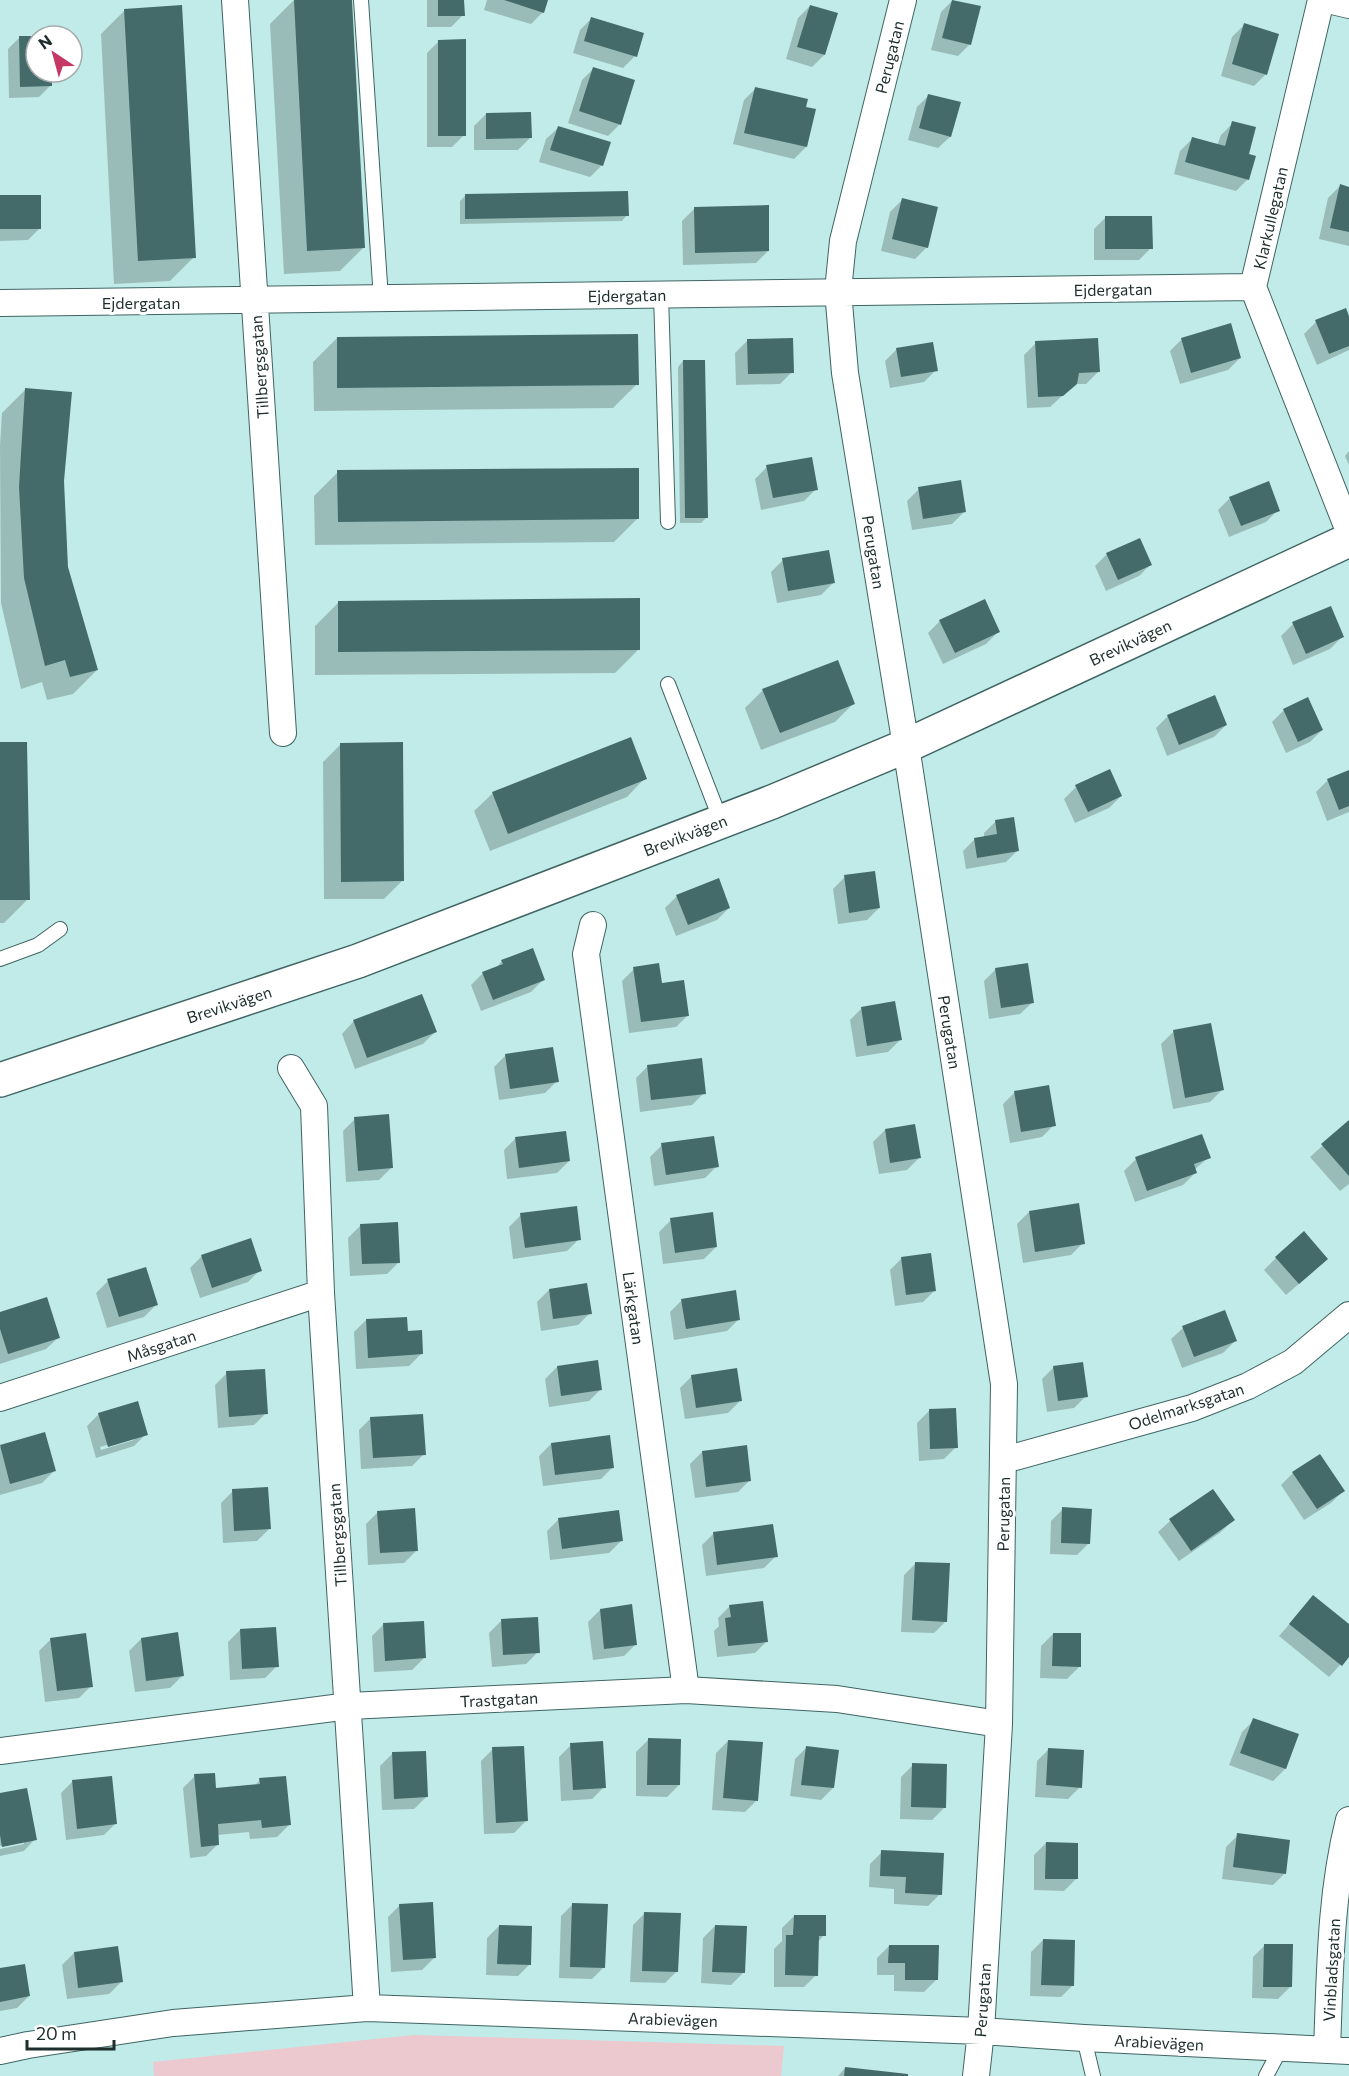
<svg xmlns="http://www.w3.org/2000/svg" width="1349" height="2076" font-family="Commissioner,sans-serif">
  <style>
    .green { fill: #ecc8cf }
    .shadow { fill: #0003; fill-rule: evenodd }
    .building { fill: #446b69 }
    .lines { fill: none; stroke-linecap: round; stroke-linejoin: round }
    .lane-casing { stroke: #3f6563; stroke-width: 16 }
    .street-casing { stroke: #3f6563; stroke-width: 28 }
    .secondary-casing { stroke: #3f6563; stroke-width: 36 }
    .lane { stroke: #fff; stroke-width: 14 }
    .street { stroke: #fff; stroke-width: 26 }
    .secondary { stroke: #fff; stroke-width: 33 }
    .labels { text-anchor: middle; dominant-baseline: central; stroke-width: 6; stroke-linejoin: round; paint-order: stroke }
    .street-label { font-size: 16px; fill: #1e2e2d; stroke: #fff }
  </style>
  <rect width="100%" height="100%" fill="#c1ebe8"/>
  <path class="green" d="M414,2035L784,2046L781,2076H154L153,2062Z"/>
  <path class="shadow" d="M294,0H350L364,247L340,271L284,274L270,24Z
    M427,0H463V15L451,27H427Z
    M487,0H546L543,12L531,24L484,10Z
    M953,0L970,44L958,56L931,50L941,12Z
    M810,6L824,55L812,67L786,59L798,18Z
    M125,10L194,257L170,281L114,284L101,34Z
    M592,18L635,56L623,68L573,53L580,30Z
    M1244,25L1266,74L1254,86L1221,76L1232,37Z
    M20,37H36V72H50L51,85L39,97L9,98L8,49Z
    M439,41L464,135L452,147H427V53Z
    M594,68L620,124L608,136L568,123L582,80Z
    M756,88L805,108L806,147L794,159L733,144L744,100Z
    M929,95L950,137L938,148L908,140L917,107Z
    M486,114L530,138L518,150H474V126Z
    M1233,123L1247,155L1248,179L1236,191L1174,174L1180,151L1192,139L1217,146L1221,135Z
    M558,128L602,165L590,177L539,162L546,139Z
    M1340,186L1349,188V246L1319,239L1328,198Z
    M466,195L627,215L622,221L460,224V201Z
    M0,197L40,228L28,240L0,241Z
    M902,200L927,247L915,259L881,251L890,212Z
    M694,209L768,251L756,263L683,265L682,221Z
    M1106,217L1151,248L1139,260H1094V229Z
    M1349,320V350L1317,365L1304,334L1316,322Z
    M337,338L637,384L613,408L314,411L313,362Z
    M1182,339L1240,358L1228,370L1180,384L1170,351Z
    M747,341L792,372L780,384L736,385L735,353Z
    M1036,343L1098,372L1086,384H1075L1050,407L1027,408L1024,355Z
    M897,349L936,370L924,382L890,388L885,361Z
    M683,361L706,518L701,523H680L678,367Z
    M26,389L62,481L67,568L97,670L73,694L47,700L42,682L21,689L1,603L0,446L2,413Z
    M1349,451V465L1345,456Z
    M767,467L816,489L804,501L761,510L755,479Z
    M338,472L638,518L614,542L315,545L314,496Z
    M919,489L964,512L952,524L912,530L907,501Z
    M1230,498L1278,510L1266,522L1229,537L1218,510Z
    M1107,554L1151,564L1139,576L1106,591L1095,566Z
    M783,560L833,583L821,595L777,603L771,572Z
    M339,602L639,649L615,673L315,675V626Z
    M940,621L998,632L986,644L943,664L928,633Z
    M1293,624L1342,637L1330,649L1293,665L1281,636Z
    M763,690L853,704L835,722L761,750L745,708Z
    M1284,710L1322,730L1310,742L1286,753L1272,722Z
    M1168,716L1226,725L1214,737L1167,756L1156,728Z
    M0,744L28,899L4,923H0Z
    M341,744L402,881L384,899H324L323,762Z
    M1349,772V812L1327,821L1316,792L1328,780Z
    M645,778L627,797L490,851L474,811L493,793Z
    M1076,787L1121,796L1109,808L1075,823L1064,799Z
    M996,821L1018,850L1006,862L966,869L963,851L975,839L984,838V833Z
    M845,877L879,908L867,920L838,924L833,889Z
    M677,896L729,908L717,920L676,936L665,908Z
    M502,961L543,980L531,992L481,1011L471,985L483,973L495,969Z
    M634,969L661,985L688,1015L676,1027L629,1033L622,981Z
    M996,969L1032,1003L1020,1014L989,1019L984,981Z
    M421,996L435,1032L423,1044L355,1069L342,1034L353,1022Z
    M862,1008L900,1040L888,1052L856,1057L850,1020Z
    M1173,1032L1222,1090L1210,1102L1173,1109L1161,1044Z
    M506,1055L557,1081L545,1093L499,1100L494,1067Z
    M648,1066L704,1093L692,1105L640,1112L636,1078Z
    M1015,1092L1054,1125L1042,1137L1010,1143L1003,1104Z
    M355,1119L391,1168L379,1180L346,1182L343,1131Z
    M1349,1122V1184L1340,1191L1310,1157Z
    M885,1130L919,1158L907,1170L879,1174L873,1142Z
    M516,1138L569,1161L557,1173L507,1179L504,1150Z
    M662,1145L717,1166L705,1178L654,1186L650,1157Z
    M1209,1157L1194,1170L1195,1173L1183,1185L1135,1202L1124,1171L1136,1159Z
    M1029,1212L1083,1243L1071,1255L1023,1263L1017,1224Z
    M521,1215L579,1239L567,1251L513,1259L509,1227Z
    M671,1220L716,1247L704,1259L663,1264L659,1232Z
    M360,1226L399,1262L387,1274L350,1276L348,1238Z
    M202,1256L260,1270L248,1282L200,1298L190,1268Z
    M902,1258L935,1290L923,1302L895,1306L890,1270Z
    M1276,1258L1314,1271L1286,1295L1264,1270Z
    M108,1281L156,1305L144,1317L107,1328L96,1293Z
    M549,1290L590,1313L578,1325L541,1331L537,1302Z
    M682,1300L739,1319L727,1331L674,1340L670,1312Z
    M0,1314L58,1338L46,1349L0,1364Z
    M366,1320L407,1333L421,1354L409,1366L356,1369L354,1332Z
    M1183,1328L1235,1341L1223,1353L1182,1368L1171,1339Z
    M557,1367L601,1389L589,1401L549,1407L545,1379Z
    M1054,1367L1086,1396L1074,1408L1047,1412L1042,1379Z
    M227,1373L266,1413L254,1425L218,1428L215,1385Z
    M692,1376L740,1401L728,1413L685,1419L680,1388Z
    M929,1411L956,1447L944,1459L919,1461L917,1423Z
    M99,1414L146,1434L134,1446L96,1458L87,1426ZM134,1437V1440L101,1450L100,1447Z
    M371,1418L424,1454L412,1466L361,1469L359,1430Z
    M44,1434L54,1471L42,1483L0,1495V1447Z
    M551,1444L613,1467L601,1479L543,1486L539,1456Z
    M702,1452L750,1480L738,1492L695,1498L690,1464Z
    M1319,1456L1343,1491L1331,1503L1304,1520L1281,1485L1293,1473Z
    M233,1491L269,1529L257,1541L223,1543L221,1503Z
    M1063,1509L1089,1543L1077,1555L1050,1554L1051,1521Z
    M378,1512L416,1551L404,1563L368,1565L366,1524Z
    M559,1519L621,1541L609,1553L550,1560L547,1531Z
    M1233,1520L1221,1532L1179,1561L1158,1532L1170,1521Z
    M714,1533L776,1556L764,1568L706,1576L702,1545Z
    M916,1563L946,1621L934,1633L901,1632L904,1575Z
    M1313,1597L1349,1626V1655L1329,1677L1279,1636Z
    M730,1606L767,1641L755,1653L717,1657L714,1631L719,1626L718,1618Z
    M600,1610L636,1644L624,1656L593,1660L588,1622Z
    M501,1621L538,1652L526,1664L492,1667L489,1633Z
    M384,1624L424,1658L412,1670L374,1672L372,1636Z
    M240,1630L277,1666L265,1678L230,1680L228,1642Z
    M1053,1634L1079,1667L1067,1679L1040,1678L1041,1646Z
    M51,1639L91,1686L79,1698L45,1702L39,1651Z
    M141,1639L182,1676L170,1688L135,1692L129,1651Z
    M1254,1720L1297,1735L1285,1769L1273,1781L1229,1765L1242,1732Z
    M648,1740L679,1785L667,1797L636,1796V1752Z
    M728,1741L757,1800L745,1812L712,1810L716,1753Z
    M571,1745L604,1787L592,1799L561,1801L559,1757Z
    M807,1747L833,1788L821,1800L790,1796L795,1759Z
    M493,1749L526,1821L514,1833L484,1834L481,1761Z
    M1049,1749L1080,1787L1068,1799L1035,1797L1037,1761Z
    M392,1754L426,1797L414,1809L382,1810L380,1766Z
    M913,1765L944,1808L932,1820L900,1819L901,1777Z
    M195,1776L215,1789L254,1786L260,1780L289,1825L277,1837L250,1839L249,1832L217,1835L218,1844L206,1856L190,1858L183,1788Z
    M73,1781L116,1823L104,1835L66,1840L61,1793Z
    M0,1795L35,1839L24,1851L0,1856V1849L24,1844V1841L0,1846Z
    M1238,1835L1285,1873L1273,1885L1222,1879L1226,1847Z
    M1046,1843L1076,1879L1064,1891L1034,1890V1855Z
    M882,1852L940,1894L928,1906L894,1904V1889L869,1887L870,1864Z
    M573,1904L604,1967L592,1979L559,1978L561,1916Z
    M400,1905L434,1958L422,1970L391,1972L388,1917Z
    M645,1913L677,1971L665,1983L630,1982L633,1925Z
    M794,1916L824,1935L817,1943L816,1975L804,1987H774V1949L782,1941V1928Z
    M499,1926L530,1964L518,1976L486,1975L487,1938Z
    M715,1926L743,1973L731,1985L701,1983L703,1938Z
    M1043,1940L1073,1985L1061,1997L1030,1996L1031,1952Z
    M1265,1945L1290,1987L1278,1999L1252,1998L1253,1957Z
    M889,1946L936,1980L924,1992L894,1991V1975H877V1958Z
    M74,1953L121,1982L109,1994L67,1999L62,1965Z
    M0,1969L29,1996L17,2008L0,2011Z
    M845,2068L907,2076H838Z"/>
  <path class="building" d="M294,0H352L365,248L307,251Z
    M438,0H464L465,16H438Z
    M504,0H548L544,13Z
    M952,0L981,6L971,45L942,38Z
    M182,5L196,258L138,261L124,9Z
    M810,5L838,13L825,55L797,47Z
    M591,17L644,33L637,57L584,41Z
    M1244,23L1279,34L1267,75L1232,64Z
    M19,36H36V72H52V86L20,87Z
    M466,39V136H438V40Z
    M593,67L635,80L621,125L579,111Z
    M755,87L808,99L806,107L816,109L807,147L744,133Z
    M928,94L961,102L951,137L919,128Z
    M531,112L532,138L486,139V113Z
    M1232,121L1256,127L1249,154L1256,156L1249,180L1185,162L1192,137L1225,146Z
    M558,126L611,142L603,166L550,150Z
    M1340,184L1349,187V232L1330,228Z
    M628,191L629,216L465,219V194Z
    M0,195H41V229H0Z
    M902,198L938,207L928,248L892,239Z
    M769,205V251L695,253L694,207Z
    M1105,216H1152L1153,249H1105Z
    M1346,308L1349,316V346L1329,354L1315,320Z
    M1231,323L1241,358L1191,373L1181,338Z
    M638,334L639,385L337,388V337Z
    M793,338L794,373L748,374L747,339Z
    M1098,338L1100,372L1079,373L1077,384L1063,396L1038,397L1035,341Z
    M933,342L938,371L901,377L896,348Z
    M683,360H705L708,518H685Z
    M25,388L72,392L64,481L68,567L98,670L70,677L65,660L45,666L24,578L19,487Z
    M812,457L818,490L773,498L766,465Z
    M639,468V519L338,522L337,470Z
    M961,480L966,512L923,519L918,487Z
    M1269,481L1280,511L1241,526L1229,497Z
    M1140,538L1152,565L1118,580L1106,553Z
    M829,550L835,583L788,591L782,558Z
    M640,598V650L338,652V601Z
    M985,599L1000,632L955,653L939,620Z
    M1331,606L1344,637L1306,654L1292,622Z
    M838,660L855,704L780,733L762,689Z
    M1215,695L1227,725L1179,745L1167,715Z
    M1308,697L1323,730L1298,742L1283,709Z
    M631,737L647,779L508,834L492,792Z
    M0,742H27L30,900H0Z
    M403,742L404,881L341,882L340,743Z
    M1110,769L1122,796L1088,812L1075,785Z
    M1349,770V806L1339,810L1327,779Z
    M1014,817L1019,851L977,858L974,838L997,834L995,820Z
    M875,871L880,908L849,913L844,875Z
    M719,878L730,908L688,925L676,895Z
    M533,948L545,980L493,1000L482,972L503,964L501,960Z
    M659,963L662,983L684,980L689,1016L641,1022L633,967Z
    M1028,963L1034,1003L1001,1008L995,968Z
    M422,994L437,1032L367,1058L353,1020Z
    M895,1001L902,1040L867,1046L861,1007Z
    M1211,1023L1224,1090L1185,1098L1173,1030Z
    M553,1047L559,1082L510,1089L505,1054Z
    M702,1058L706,1094L651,1100L647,1065Z
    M1049,1085L1056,1126L1021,1132L1014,1091Z
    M389,1114L393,1168L358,1171L354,1117Z
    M1349,1120V1176L1321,1144Z
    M915,1124L921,1158L890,1163L885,1129Z
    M566,1131L570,1161L519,1168L515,1137Z
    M1202,1134L1211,1158L1194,1164L1197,1173L1147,1191L1135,1157Z
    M714,1136L719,1167L666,1175L661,1143Z
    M1079,1203L1085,1244L1035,1252L1029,1211Z
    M577,1206L581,1240L525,1248L520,1213Z
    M713,1212L717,1247L675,1253L670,1218Z
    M398,1222L400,1263L362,1264L360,1224Z
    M1304,1231L1328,1259L1299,1284L1275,1257Z
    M251,1238L262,1271L212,1288L201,1255Z
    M931,1253L936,1291L906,1295L901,1257Z
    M146,1267L158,1305L119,1317L107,1279Z
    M587,1283L592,1314L553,1319L549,1289Z
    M736,1290L740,1320L686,1329L681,1299Z
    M47,1297L60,1338L8,1354L0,1329V1312Z
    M1225,1310L1237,1341L1194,1357L1182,1326Z
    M407,1317L408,1331L422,1330L423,1354L368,1358L366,1319Z
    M598,1360L602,1390L561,1396L557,1366Z
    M1083,1362L1088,1397L1058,1401L1053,1366Z
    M737,1368L742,1401L696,1408L691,1375Z
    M265,1369L268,1414L229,1417L226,1371Z
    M138,1401L148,1435L108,1447L98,1413Z
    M956,1408L958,1448L930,1449L929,1409Z
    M423,1414L426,1455L373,1458L370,1417Z
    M45,1432L56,1471L10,1484L0,1445Z
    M610,1435L614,1468L555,1475L551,1443Z
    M747,1445L751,1481L706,1487L702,1451Z
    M1320,1454L1345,1491L1317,1509L1292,1472Z
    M268,1487L271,1529L234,1531L232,1489Z
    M1213,1489L1235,1520L1191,1551L1169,1519Z
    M1062,1507L1092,1509L1090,1544L1061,1543Z
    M415,1508L418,1551L380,1553L377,1511Z
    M619,1510L623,1541L562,1549L558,1518Z
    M773,1524L778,1557L717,1565L713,1532Z
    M915,1562L950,1563L947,1622L912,1620Z
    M1313,1595L1349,1624V1657L1342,1666L1289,1624Z
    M763,1601L768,1642L728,1646L725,1618L731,1617L729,1605Z
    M632,1604L637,1645L604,1649L600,1609Z
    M538,1617L540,1653L503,1655L501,1619Z
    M424,1621L426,1658L385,1661L383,1623Z
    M276,1627L279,1667L242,1669L240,1629Z
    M178,1632L184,1676L146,1681L141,1638Z
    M86,1633L93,1687L57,1691L50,1638Z
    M1053,1633H1081V1667L1052,1666Z
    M1253,1718L1299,1734L1286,1769L1240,1753Z
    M648,1738L681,1739L680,1785H647Z
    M728,1740L763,1742L758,1801L723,1798Z
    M603,1741L606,1788L573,1790L570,1743Z
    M524,1746L528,1821L496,1823L492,1747Z
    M806,1746L839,1750L834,1788L801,1785Z
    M1048,1748L1084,1750L1082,1788L1046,1785Z
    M426,1751L428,1797L394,1799L392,1752Z
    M912,1763L947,1764L946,1808L911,1807Z
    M215,1773L216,1788L260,1784L259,1778L286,1776L291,1825L262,1828L261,1820L218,1824L219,1845L201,1847L194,1774Z
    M112,1776L117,1824L77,1829L72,1780Z
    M27,1788L37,1840L2,1847L0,1835V1793Z
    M1237,1833L1290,1840L1286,1874L1233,1867Z
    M1046,1842L1078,1843V1879H1045Z
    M881,1850L944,1853L942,1895L905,1893L906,1877L880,1876Z
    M433,1902L436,1958L403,1960L399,1904Z
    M572,1903L608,1904L605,1968L570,1967Z
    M644,1912L681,1913L678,1972L642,1971Z
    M794,1915H826V1936H819L818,1976L785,1975L786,1935H793Z
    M499,1925L532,1926L531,1965L497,1964Z
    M715,1925L747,1926L745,1973L712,1972Z
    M1043,1939L1075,1940L1074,1986L1041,1985Z
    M1264,1944H1293L1292,1987H1263Z
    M889,1945H939L938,1980H905V1963H888Z
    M118,1946L123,1982L78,1988L74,1952Z
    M25,1964L30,1996L0,2002V1968Z
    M845,2067L908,2074V2076H844Z"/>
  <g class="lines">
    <defs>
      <path id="lane" d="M361,0L381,299
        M661,295L668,522
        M668,684L721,821
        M0,959L38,945L60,929
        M1084,2038L1093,2076
        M1266,2076L1281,2048"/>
      <path id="street" d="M235,0L283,733
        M903,0L843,241L838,291L845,373L906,746L1004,1384L999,1724L981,2031L976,2076
        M1321,0L1253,287L1349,531
        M1328,0L1349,5
        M0,303L1253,287
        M593,925L586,954L686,1690
        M291,1068L314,1106L321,1293L367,2008
        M0,1398L321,1293
        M1004,1460L1192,1408L1248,1386L1293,1362L1349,1315
        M0,1751L349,1706L686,1690L837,1699L999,1724
        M1327,2050C1330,1973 1330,1895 1349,1820
        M0,2051L28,2045L173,2023L367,2008L981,2031L1084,2038L1349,2051"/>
      <path id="secondary" d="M0,1080L358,961L772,802L906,746L1349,540"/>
    </defs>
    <use href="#lane" class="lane-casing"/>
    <use href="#street" class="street-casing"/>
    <use href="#secondary" class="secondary-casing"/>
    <use href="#lane" class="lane"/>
    <use href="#street" class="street"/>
    <use href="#secondary" class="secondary"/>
  </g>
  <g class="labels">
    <g class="street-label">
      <text transform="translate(889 57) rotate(-76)">Perugatan</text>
      <text transform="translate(1270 218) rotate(-77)">Klarkullegatan</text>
      <text transform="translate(1113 289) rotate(-1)">Ejdergatan</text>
      <text transform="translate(627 295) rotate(-1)">Ejdergatan</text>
      <text x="141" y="302">Ejdergatan</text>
      <text transform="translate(259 367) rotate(-94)">Tillbergsgatan</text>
      <text transform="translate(874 552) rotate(81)">Perugatan</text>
      <text transform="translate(1130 642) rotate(-25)">Brevikvägen</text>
      <text transform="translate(685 835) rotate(-21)">Brevikvägen</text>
      <text transform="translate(229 1004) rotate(-18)">Brevikvägen</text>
      <text transform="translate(950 1032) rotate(81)">Perugatan</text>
      <text transform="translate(634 1308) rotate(82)">Lärkgatan</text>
      <text transform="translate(161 1345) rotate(-18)">Måsgatan</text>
      <text transform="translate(1186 1406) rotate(-18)">Odelmarksgatan</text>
      <text transform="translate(1003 1514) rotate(-89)">Perugatan</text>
      <text transform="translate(337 1535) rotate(-94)">Tillbergsgatan</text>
      <text transform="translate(499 1699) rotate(-3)">Trastgatan</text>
      <text transform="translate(1331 1970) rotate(-87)">Vinbladsgatan</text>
      <text transform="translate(982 2000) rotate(-86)">Perugatan</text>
      <text transform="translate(673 2019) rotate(2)">Arabievägen</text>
      <text transform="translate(1159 2042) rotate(3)">Arabievägen</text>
    </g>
  </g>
  <g transform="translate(54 54) rotate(324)"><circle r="28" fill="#ffffff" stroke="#a5abab" stroke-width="1.5"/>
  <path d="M0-4.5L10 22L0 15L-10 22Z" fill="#c53764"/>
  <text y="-9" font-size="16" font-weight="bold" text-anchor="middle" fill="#1e2e2d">N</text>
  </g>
  <path d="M27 2040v9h87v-9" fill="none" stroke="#1e2e2d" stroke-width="3"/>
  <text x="36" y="2040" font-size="18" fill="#1e2e2d" stroke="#ffffff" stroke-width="4.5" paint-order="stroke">20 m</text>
</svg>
